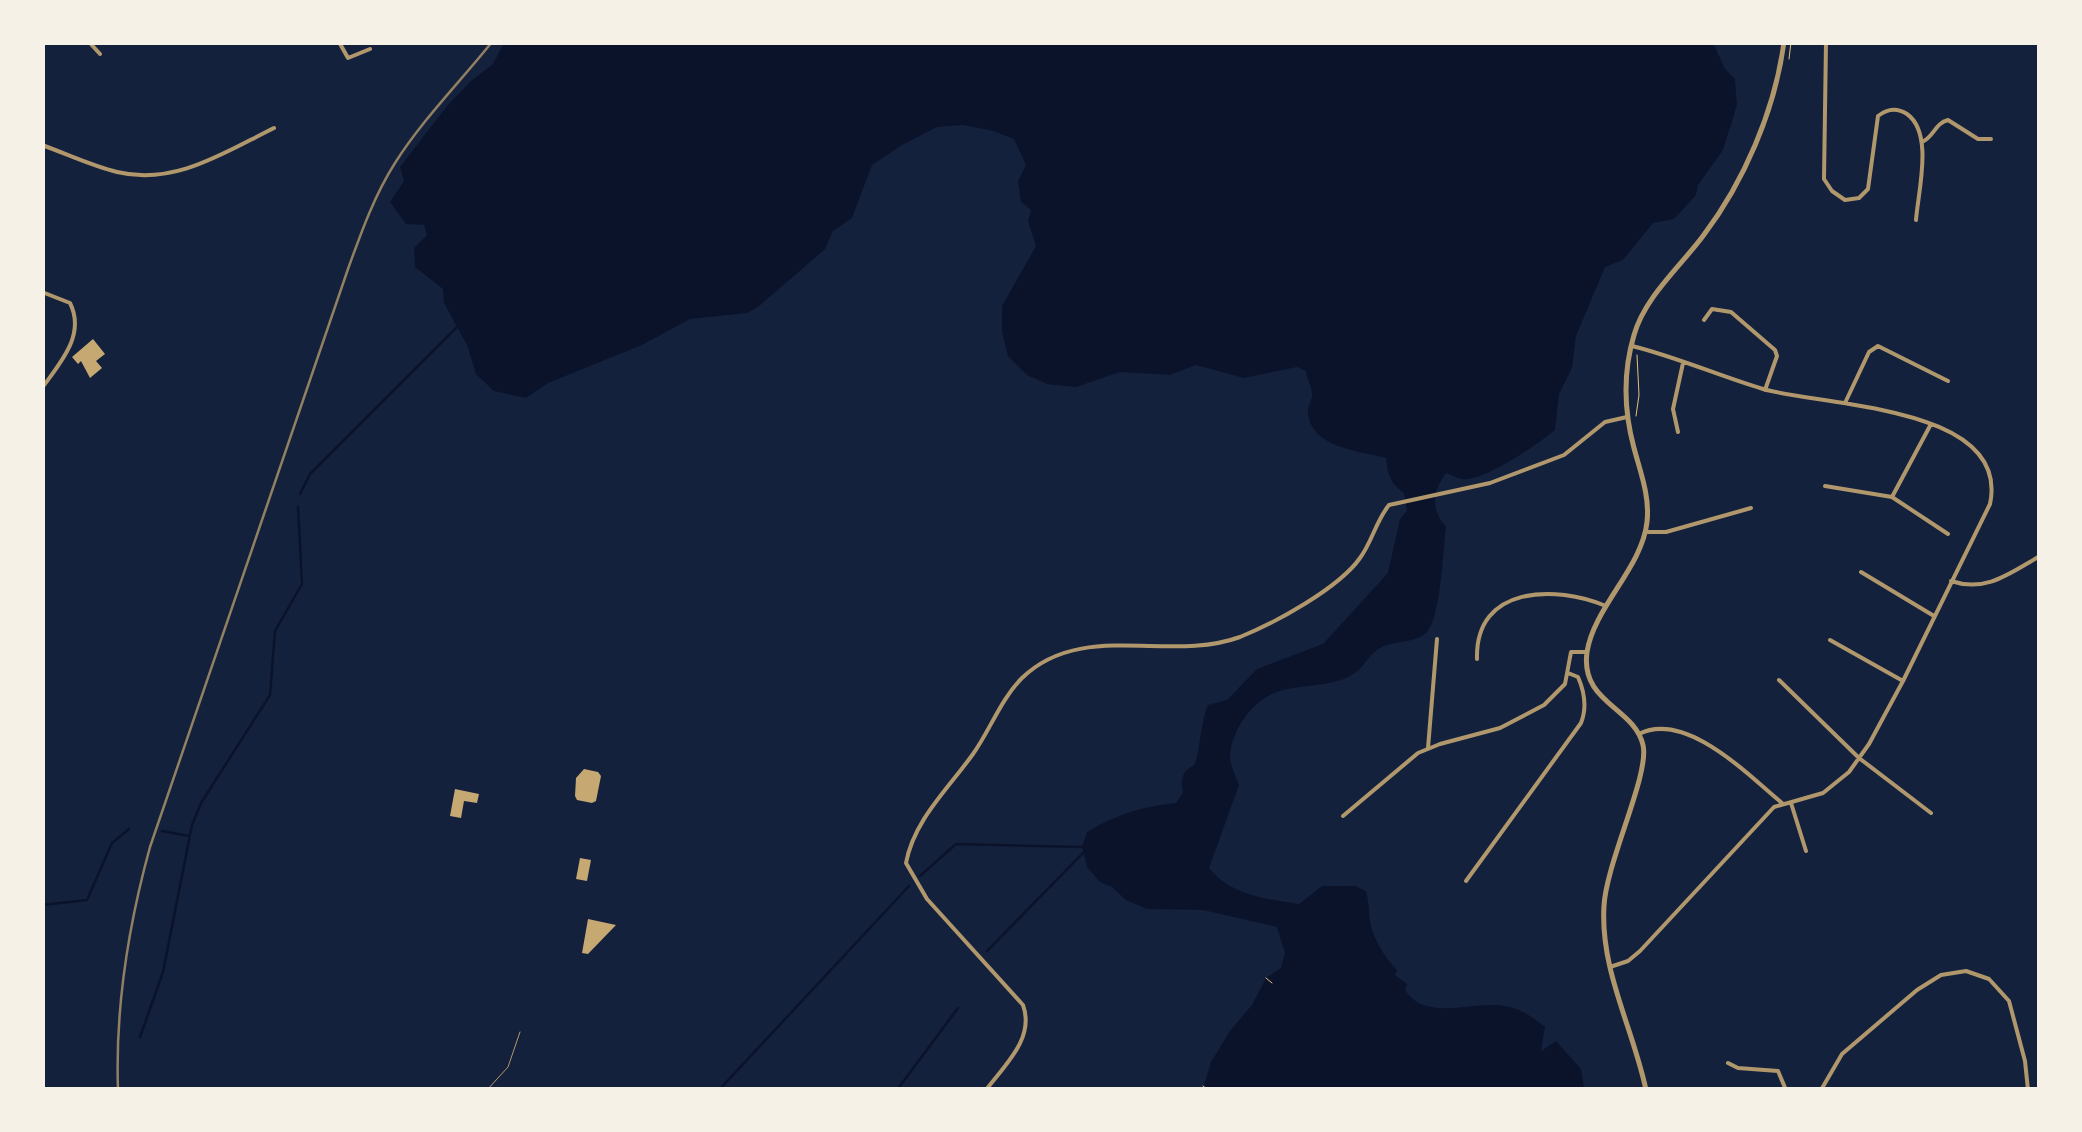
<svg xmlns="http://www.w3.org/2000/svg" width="2082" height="1132" font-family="'Varela Round',sans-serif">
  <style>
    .water { fill: #0b132b }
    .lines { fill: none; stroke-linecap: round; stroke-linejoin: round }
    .stream { stroke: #0b132b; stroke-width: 2.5 }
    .building { fill: #c6a872 }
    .path { stroke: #e5c07b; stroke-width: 1 }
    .service { stroke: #b1986c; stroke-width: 1 }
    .minor { stroke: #b1986c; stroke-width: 4 }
    .tertiary { stroke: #b1986c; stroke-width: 5 }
    .rail { stroke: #918062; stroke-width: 2.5 }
  </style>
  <rect width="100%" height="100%" fill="#14213d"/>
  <path class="water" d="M504,43H1713L1725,69L1735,79L1737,105L1723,150L1698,185L1696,195L1674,219L1653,223L1623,260L1605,267L1576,336L1572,368L1559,394L1555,430C1538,444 1484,482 1462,479C1456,478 1452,475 1446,473C1433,491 1430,509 1446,527C1443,549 1441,619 1426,633C1414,643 1395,641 1382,647C1364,656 1366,672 1341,680C1319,687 1292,685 1272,694C1249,705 1232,731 1230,756C1230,765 1236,777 1239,785L1209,868C1231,895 1265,899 1299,904L1322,886H1355L1366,891C1370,904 1368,914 1371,926C1375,942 1386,959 1397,970L1395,975L1407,984L1405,990C1427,1024 1477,998 1510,1007C1523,1010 1535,1019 1545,1027L1541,1051L1556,1041L1581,1069L1584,1089H1203L1211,1062L1230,1031L1252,1005L1266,978L1281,968L1285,953L1277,927L1203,910L1147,909L1126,900L1112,887L1100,882L1087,867L1082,847L1087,832C1115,815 1143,806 1176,803L1183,793C1180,778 1182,772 1195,764C1201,744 1200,725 1208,705L1227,700L1257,669L1323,644L1388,573L1400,519L1407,511L1404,493C1390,483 1388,475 1386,458C1360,451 1308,448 1308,410C1308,405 1312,400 1312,395C1312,387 1307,379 1306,371L1297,367L1244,378L1196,365L1170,375L1120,372L1076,387L1047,384L1027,375L1008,356L1002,332V306L1036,246L1028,221L1031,210L1021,202L1018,181L1026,165L1014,139L993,131L963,125L937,127L902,145L872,165L852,218L833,231L825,249L758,307L747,313L690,319L642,345L548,383L526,398L494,391L476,374L467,345L444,303L443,289L415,267L414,248L427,235L424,225L406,224L390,202L404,181L400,167L447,106L471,81L493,64Z"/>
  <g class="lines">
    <path class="stream" d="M300,494L310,474L456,328
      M162,831L189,836
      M920,876L956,844L1082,847
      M42,905L87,900L112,843L129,829
      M987,951L1084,852
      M140,1037L163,972L192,825L201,803L270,695L275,631L302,584L298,507
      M719,1090L909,886
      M897,1090L958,1008"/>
  </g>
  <path class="building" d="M93,339L105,354L96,361L102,368L90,378L81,361L78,364L72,357Z
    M584,769L598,772L601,776L596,801L592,803L577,800L575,796L576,778Z
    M455,789L479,794L477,803L464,801L461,818L450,816Z
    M580,858L591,860L587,881L576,879Z
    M588,919L616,925L588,954L582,953Z"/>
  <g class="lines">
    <path class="path" d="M1789,59L1791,42
      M1636,416L1639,395L1637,355
      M1266,978L1272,983
      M1203,1086L1208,1090"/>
    <path class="service" d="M487,1090L508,1067L520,1032"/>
    <path class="minor" d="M89,42L100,54
      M216,42H220
      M339,42L348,58L370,49
      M1826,42L1824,179L1832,191L1845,200L1859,198L1868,189L1878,116C1887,109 1896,107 1907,114C1934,133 1918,192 1916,220
      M1922,142C1934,137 1935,123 1948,120L1978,139H1991
      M42,145C67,154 92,166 117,172C175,186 225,152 274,128
      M42,292L70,303C86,335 60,363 42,388
      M1704,320L1712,309L1731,312L1775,350L1777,356L1765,390
      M1845,403L1869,352L1878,346L1948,381
      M1931,424L1892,497L1948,534
      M1678,432L1673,409L1683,363
      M1825,486L1892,497
      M1645,532H1666L1751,508
      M1861,572L1934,616
      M1951,581C1986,593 2010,573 2040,556
      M1830,640L1903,681
      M1477,659C1475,585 1556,585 1606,606
      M1779,680L1859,758L1931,813
      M1639,734C1686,710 1749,776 1782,803
      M1428,748L1437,639
      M1791,803L1806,851
      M1343,816L1418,753L1440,744L1500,728L1544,705L1565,684L1571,652H1587
      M1466,881L1581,723C1587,708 1585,693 1578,677L1568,673
      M1610,967L1628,961L1640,951L1774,807L1823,793L1849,772L1869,744L1903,681L1990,504C2011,405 1821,406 1763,389C1719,376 1677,357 1632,346
      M1728,1063L1738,1068L1778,1071L1786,1090
      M986,1090C1005,1065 1035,1038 1023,1005L927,899L906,863C914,820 948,789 973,754C990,730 1001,699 1022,678C1082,620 1169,663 1240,637C1275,623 1339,588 1360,558C1372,542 1376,521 1389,505L1490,483L1564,455L1605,422L1627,417
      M1821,1090L1842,1054L1917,990L1941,975L1966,971L1989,979L2009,1001L2025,1061L2028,1090"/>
    <path class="tertiary" d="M1646,1090C1633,1028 1600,970 1604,906C1606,863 1650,774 1643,745C1634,707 1580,703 1587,652C1594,607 1642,568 1647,522C1650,496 1640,471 1634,448C1624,411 1623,372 1634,335C1645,297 1679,268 1703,236C1744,182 1775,110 1784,42"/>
    <path class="rail" d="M118,1090C115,1006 128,927 150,847L348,269C361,233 374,196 395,163C423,119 460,82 492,42"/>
  </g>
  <rect width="2082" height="1132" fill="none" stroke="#f6f1e7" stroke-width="90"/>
</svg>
